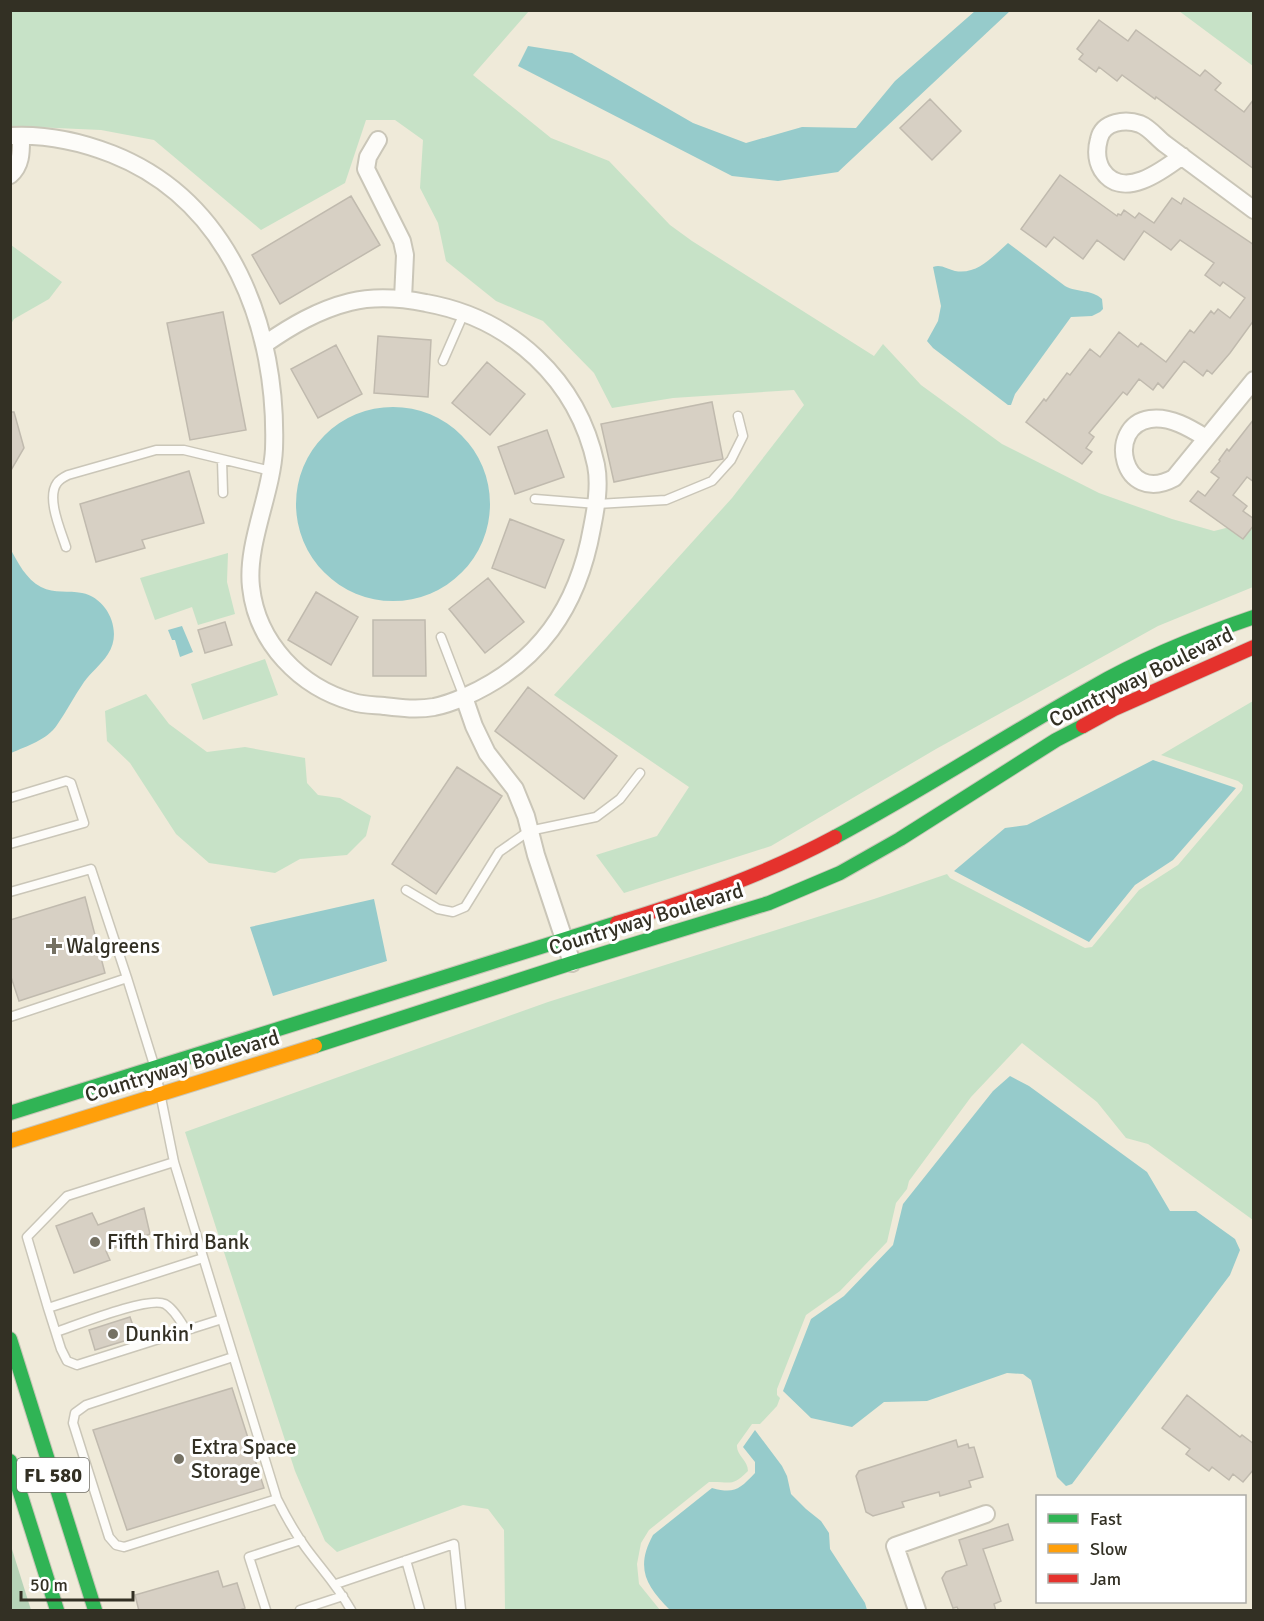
<svg xmlns="http://www.w3.org/2000/svg" width="1264" height="1621" font-family="Signika,sans-serif">
  <style>
    .green { fill: #c7e2c7 }
    .forest { fill: #b6d3b7 }
    .water { fill: #96cbcb }
    .building { fill: #d7d0c4; stroke: #c0baae; stroke-width: 1.5 }
    .lines { fill: none; stroke-linecap: round; stroke-linejoin: round }
    .lane-casing { stroke: #cac6b8; stroke-width: 11 }
    .street-casing { stroke: #cac6b8; stroke-width: 20 }
    .fast-casing { stroke: #cac6b8; stroke-width: 16 }
    .slow-casing { stroke: #cac6b8; stroke-width: 16 }
    .jam-casing { stroke: #cac6b8; stroke-width: 16 }
    .lane { stroke: #fdfcf9; stroke-width: 8 }
    .street { stroke: #fdfcf9; stroke-width: 16 }
    .fast { stroke: #30b455; stroke-width: 14 }
    .slow { stroke: #ff9f0a; stroke-width: 14 }
    .jam { stroke: #e5322d; stroke-width: 14 }
    .poi-dot { fill: #757163; stroke: #fff; stroke-width: 2 }
    .labels { text-anchor: middle; dominant-baseline: central; stroke-width: 6; stroke-linejoin: round; paint-order: stroke }
    .shield { fill: #fff; stroke: #706e66; stroke-width: 1.5 }
    .shield-label { font-size: 20px; font-weight: bold; fill: #333024 }
    .street-label { font-size: 21px; fill: #333024; stroke: #fff }
    .poi-label { font-size: 21px; fill: #333024; stroke: #fff; text-anchor: start }
  </style>
  <rect width="100%" height="100%" fill="#efead9"/>
  <path class="green" d="M11,11H529L473,75L551,138L609,161L670,225L692,241L874,356L883,344L921,385L1002,444L1099,493L1172,519L1214,531L1238,525L1253,518V587L1158,626L936,749L771,846L624,893L596,855L657,836L689,787L554,695L732,498L804,405L794,390L673,398L612,408L594,373L543,321L496,301L446,261L438,223L420,188L423,140L395,120H366L345,183L261,230L154,140L101,130L11,126Z
    M1179,11H1253V66Z
    M11,245L62,282L49,299L14,319L11,324Z
    M228,553L227,582L235,614L198,625L192,607L155,620L140,578Z
    M265,659L278,695L203,720L191,684Z
    M146,694L169,724L207,752L245,747L305,758L307,783L318,795L340,798L371,816L366,836L347,855L300,859L275,873L209,863L176,834L130,763L107,741L105,711Z
    M1253,701V1220L1148,1144L1126,1138L1097,1102L1022,1043L971,1097L909,1181L907,1189L896,1203L887,1242L840,1291L806,1315L777,1389V1395L780,1398L777,1406L760,1424H752L737,1445C736,1455 748,1460 748,1471C731,1488 730,1481 709,1482L649,1530L641,1543L637,1564L639,1584L660,1610H505L504,1530L488,1509L463,1505L337,1552L325,1541L295,1471L185,1132L548,1002L874,899L947,874L950,878L1085,948L1092,947L1139,890L1178,865L1242,790L1243,785L1238,781L1161,755Z"/>
  <path class="forest" d="M11,1546L31,1610H11Z"/>
  <path class="water" d="M975,11H1010L838,172L778,181L732,176L518,66L528,46L572,53L693,123L746,143L802,127L856,128L895,81Z
    M1008,243L1065,286C1078,293 1091,289 1102,299L1103,309L1100,312L1092,316L1071,317L1015,394L1011,405H1008L933,348L927,341L938,321L941,306L933,267C941,264 947,269 955,271C978,275 993,256 1008,243Z
    M296 504a97 97 0 1 1 194 0a97 97 0 1 1-194 0Z
    M10,548C18,563 26,579 41,587C55,594 68,590 82,593C108,598 123,632 108,654C101,665 91,672 84,682C74,696 67,711 57,725C47,740 27,746 11,753Z
    M182,626L193,652L180,657L175,640H172L168,630Z
    M1153,760L1236,788L1173,860L1135,885L1089,942L954,871L1005,828L1027,825Z
    M374,899L387,961L273,996L250,927Z
    M1010,1076L1029,1086L1147,1172L1170,1211H1196L1235,1239L1240,1250L1230,1275L1072,1484L1066,1486L1057,1477L1031,1380L1023,1374L1007,1373L927,1401L884,1402L852,1427L811,1418L783,1391L811,1319L844,1296L893,1245L903,1204L993,1091Z
    M755,1430L782,1466L787,1476L791,1494L806,1509L821,1521L829,1533L830,1549L865,1603L867,1610H670C646,1586 635,1568 653,1535L712,1488C734,1494 739,1490 755,1473V1462L743,1447Z"/>
  <path class="building" d="M1099,20L1128,41L1136,30L1200,76L1205,70L1221,83L1215,90L1244,112L1254,99V169L1156,97L1155,99L1122,75L1117,81L1099,67L1096,72L1079,59L1083,54L1077,49Z
    M930,99L961,131L932,160L900,128Z
    M1060,175L1117,216L1118,214L1121,215L1124,210L1135,218L1139,213L1154,223L1172,198L1181,204L1184,198L1254,245V320L1230,353L1212,374L1207,370L1203,376L1184,361L1163,388L1158,383L1153,390L1139,379L1127,395L1123,392L1089,433L1094,437L1086,448L1092,452L1082,464L1026,422L1044,399L1046,401L1067,373L1070,375L1090,349L1100,357L1119,332L1138,347L1141,343L1166,362L1190,330L1194,333L1211,311L1214,314L1218,309L1230,318L1245,298L1223,282L1220,286L1205,275L1214,263L1180,240L1171,250L1144,231L1124,260L1097,240L1083,259L1054,237L1046,247L1021,229Z
    M351,196L380,245L280,304L252,255Z
    M223,312L246,430L190,440L167,323Z
    M378,336L431,340L428,397L374,393Z
    M336,345L362,394L318,418L291,369Z
    M487,362L525,394L490,435L452,403Z
    M712,402L723,459L614,482L601,424Z
    M10,412H14L24,448L10,472Z
    M1254,419V482L1247,477L1233,495L1247,506L1243,511L1254,519V525L1243,539L1190,501L1198,491L1205,496L1219,478L1211,472L1220,461L1219,460L1227,449L1229,451Z
    M547,430L564,477L515,494L498,447Z
    M189,471L204,523L142,540L145,548L96,562L80,504Z
    M510,519L564,540L545,588L492,568Z
    M488,578L524,622L485,653L449,609Z
    M316,592L358,617L331,665L288,640Z
    M373,620H425L426,676H373Z
    M225,622L232,645L205,653L198,630Z
    M528,687L617,756L584,799L495,731Z
    M457,767L502,796L436,894L392,864Z
    M85,897L105,973L19,1001L10,974V920Z
    M144,1208L150,1234L106,1251L110,1260L74,1273L56,1226L92,1213L98,1225Z
    M130,1317L137,1337L95,1350L89,1330Z
    M232,1388L264,1488L127,1530L93,1430Z
    M1187,1395L1240,1437L1242,1435L1254,1444V1469L1243,1482L1233,1474L1229,1480L1212,1467L1209,1471L1186,1454L1190,1449L1162,1428Z
    M956,1440L958,1447L968,1444L969,1448L974,1447L983,1477L969,1481L971,1487L940,1496L939,1492L902,1502L904,1507L873,1516L866,1512L856,1476L859,1471Z
    M1008,1524L1013,1540L983,1549L1001,1601L994,1604L996,1611H959L957,1607L953,1608L942,1578L946,1572L967,1565L959,1540Z
    M218,1571L223,1587L237,1583L245,1608L237,1611H139L135,1595Z"/>
  <g class="lines">
    <defs>
      <path id="lane" d="M443,361L464,313
        M222,460L223,493
        M535,499L597,504L666,500L712,481L731,460L743,436L738,416
        M66,547C61,531 46,498 57,483C59,480 64,477 68,475L156,450H184L271,471
        M441,637L464,697
        M10,798L66,781L71,783L84,823L10,844
        M406,890L438,909L453,912L465,907L499,852L529,831L596,817L620,799L640,773
        M10,892L91,869L127,978
        M10,1017L127,978L155,1068L174,1162L277,1499C286,1517 295,1533 306,1548C323,1571 337,1585 351,1610
        M174,1162L67,1196L27,1237L48,1308L203,1258
        M48,1308L61,1349L67,1361L77,1365L222,1319
        M56,1332C77,1325 148,1296 165,1304C174,1309 181,1322 186,1330
        M233,1357L86,1405L75,1413L73,1423L109,1537L116,1545L124,1547L277,1499
        M406,1560L420,1610
        M336,1584L454,1544L461,1610
        M266,1610L249,1557L301,1540
        M300,1610L343,1596"/>
      <path id="street" d="M10,136C47,134 79,141 112,154C231,201 278,329 274,449C272,493 246,544 251,587C257,643 300,687 353,702C363,705 374,705 384,706C401,708 417,710 434,707C444,705 455,701 464,697L474,726L487,753L515,789L526,816L536,855L572,963
        M378,140L368,157L366,169L402,241L405,255L403,299
        M1182,156C1162,171 1122,201 1102,170C1096,160 1096,150 1099,139C1103,121 1126,119 1140,124C1150,128 1157,138 1165,144C1195,166 1224,188 1254,210
        M10,175C22,165 21,150 21,136
        M265,344C291,326 318,310 350,302C375,296 401,298 426,303C511,318 578,380 596,465C600,485 596,508 592,528C578,607 539,664 464,697
        M1206,438C1190,428 1170,416 1150,419C1105,426 1122,506 1174,478L1254,380
        M917,1610L895,1546L986,1514"/>
      <path id="fast" d="M835,837C923,790 1005,736 1091,688C1143,658 1198,636 1254,617
        M315,1046L572,963L769,903L840,873L900,839L1056,740L1083,726
        M10,1113L617,923
        M10,1339L95,1610
        M10,1461L57,1610"/>
      <path id="slow" d="M10,1141L315,1046"/>
      <path id="jam" d="M1083,726L1114,709L1254,647
        M617,923C692,900 766,874 835,837"/>
    </defs>
    <use href="#lane" class="lane-casing"/>
    <use href="#street" class="street-casing"/>
    <use href="#fast" class="fast-casing"/>
    <use href="#slow" class="slow-casing"/>
    <use href="#jam" class="jam-casing"/>
    <use href="#lane" class="lane"/>
    <use href="#street" class="street"/>
    <use href="#fast" class="fast"/>
    <use href="#slow" class="slow"/>
    <use href="#jam" class="jam"/>
  </g>
  <g class="poi-dot">
    <path d="M51 937h6v6h6v6h-6v6h-6v-6h-6v-6h6z"/>
    <circle cx="95" cy="1242" r="6"/>
    <circle cx="113" cy="1334" r="6"/>
    <circle cx="179" cy="1459" r="6"/>
  </g>
  <g class="labels">
    <rect class="shield" x="17" y="1458" width="72" height="34" rx="4.5"/>
    <g class="shield-label">
      <text x="53" y="1475">FL 580</text>
    </g>
    <g class="street-label">
      <text transform="translate(1141 677) rotate(-26)">Countryway Boulevard</text>
      <text transform="translate(646 919) rotate(-17)">Countryway Boulevard</text>
      <text transform="translate(182 1066) rotate(-17)">Countryway Boulevard</text>
    </g>
    <g class="poi-label">
      <text x="66" y="946">Walgreens</text>
      <text x="107" y="1242">Fifth Third Bank</text>
      <text x="125" y="1334">Dunkin'</text>
      <text x="191" y="1447">Extra Space<tspan x="191" dy="24">Storage</tspan></text>
    </g>
  </g>
  <rect width="1264" height="1621" fill="none" stroke="#333024" stroke-width="24"/>
  <rect x="1036" y="1495" width="210" height="108" fill="#ffffff" stroke="#adaca7" stroke-width="1.5"/>
  <rect x="1048" y="1514" width="30" height="9" fill="#30b455" stroke="#adaca7" stroke-width="1.5"/>
  <text x="1090" y="1525" font-size="18" fill="#333024">Fast</text>
  <rect x="1048" y="1544" width="30" height="9" fill="#ff9f0a" stroke="#adaca7" stroke-width="1.5"/>
  <text x="1090" y="1555" font-size="18" fill="#333024">Slow</text>
  <rect x="1048" y="1574" width="30" height="9" fill="#e5322d" stroke="#adaca7" stroke-width="1.5"/>
  <text x="1090" y="1585" font-size="18" fill="#333024">Jam</text>
  <path d="M21 1591v9h112v-9" fill="none" stroke="#333024" stroke-width="3"/>
  <text x="30" y="1591" font-size="18" fill="#333024" stroke="#ffffff" stroke-width="4.5" paint-order="stroke">50 m</text>
</svg>
